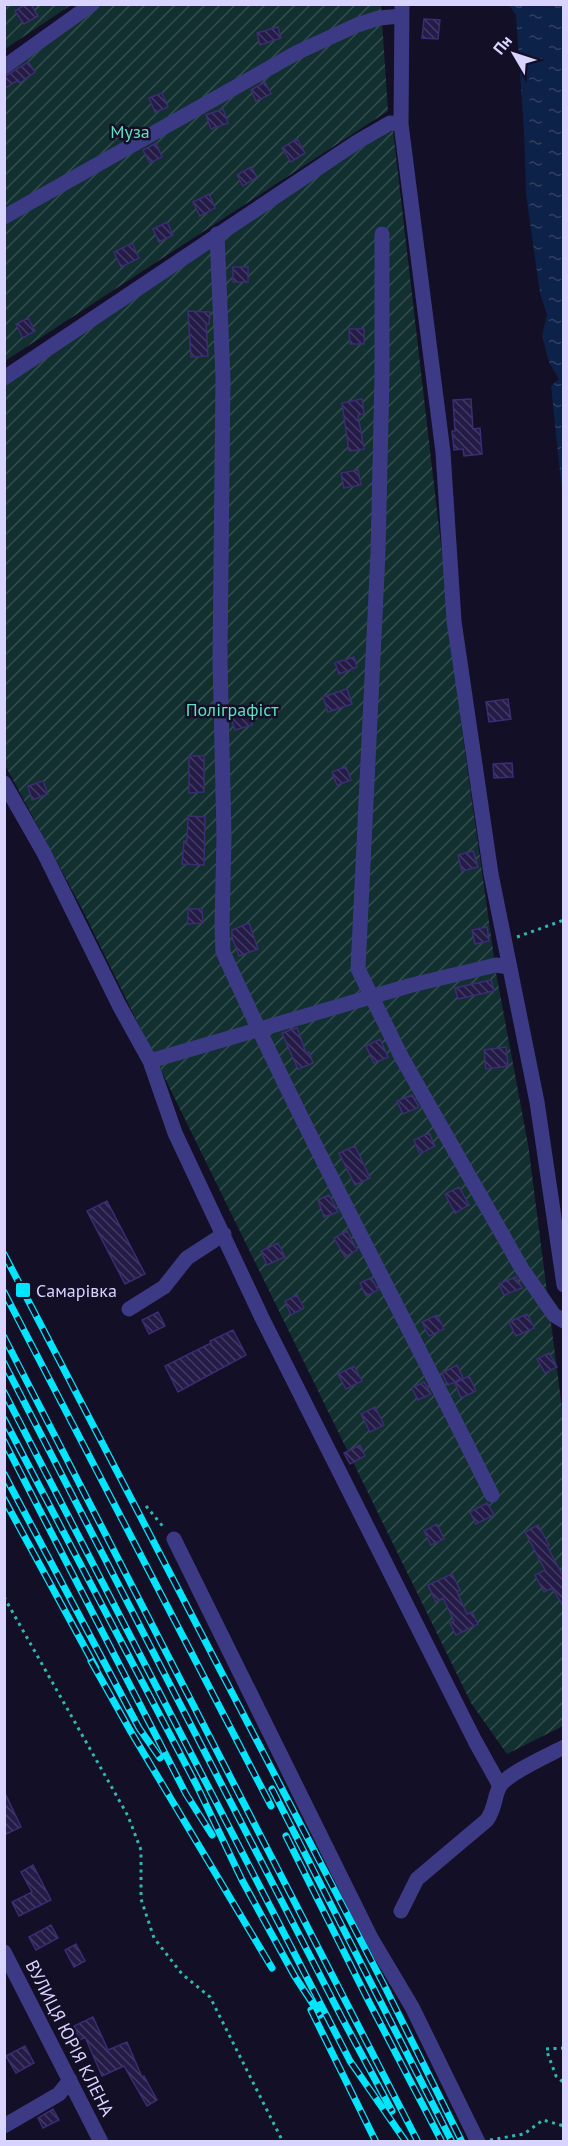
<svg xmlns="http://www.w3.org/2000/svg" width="568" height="2146" font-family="'PT Sans',sans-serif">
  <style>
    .garden { fill: url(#garden-furrows) }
    .water { fill: url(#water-ripples) }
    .building { fill: url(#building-back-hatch); stroke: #3b2d73; stroke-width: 1.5 }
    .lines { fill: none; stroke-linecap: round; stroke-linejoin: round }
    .path { stroke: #2fb8b0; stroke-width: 3; stroke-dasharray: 3 4.5; stroke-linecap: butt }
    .minor { stroke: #3d3a85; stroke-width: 15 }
    .rail-casing { stroke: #00e5ff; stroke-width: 7 }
    .rail { stroke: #130f26; stroke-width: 4.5; stroke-dasharray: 14; stroke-linecap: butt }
    .poi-dot { fill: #00e5ff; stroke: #130f26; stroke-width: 2 }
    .labels { text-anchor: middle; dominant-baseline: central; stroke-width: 5; stroke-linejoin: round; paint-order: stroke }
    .park-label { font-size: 18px; fill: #5fe0c0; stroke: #130f26 }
    .poi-label { font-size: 18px; fill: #d9d4ff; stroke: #130f26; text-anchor: start }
    .street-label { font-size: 18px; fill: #d9d4ff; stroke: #130f26 }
  </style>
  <defs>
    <pattern id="garden-furrows" width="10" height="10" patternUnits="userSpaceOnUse" patternTransform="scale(1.5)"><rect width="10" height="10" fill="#12302f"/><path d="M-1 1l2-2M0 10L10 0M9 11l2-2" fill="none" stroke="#344d4e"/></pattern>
    <pattern id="water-ripples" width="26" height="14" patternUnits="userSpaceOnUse" patternTransform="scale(1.5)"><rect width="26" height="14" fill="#0c2248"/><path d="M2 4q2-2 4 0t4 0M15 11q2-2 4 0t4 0" fill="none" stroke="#2f4163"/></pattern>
    <pattern id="building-back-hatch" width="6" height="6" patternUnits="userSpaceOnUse" patternTransform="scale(1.5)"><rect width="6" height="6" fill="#241b47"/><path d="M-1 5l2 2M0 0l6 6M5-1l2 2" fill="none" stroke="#433b63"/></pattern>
  </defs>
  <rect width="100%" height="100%" fill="#130f26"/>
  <path class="garden" d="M5,5H71L5,49Z
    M96,5H381L388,111L5,361V65Z
    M393,130L464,744L497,978L528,1144L563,1416V1726L507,1754L471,1703L81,907L5,765L4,380L351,147Z"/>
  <path class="water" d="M509,5H563V501L551,386L559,379L549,362L542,336L547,314L540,293L526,194L524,130L516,15Z"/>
  <path class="building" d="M26,4H31L38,16L24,24L15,11Z
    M424,19L440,20L438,39L422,38Z
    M278,27L281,38L260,45L257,33Z
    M28,62L35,72L20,83L18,80L4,89V77Z
    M265,82L271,94L256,101L251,90Z
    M162,93L168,107L155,112L149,98Z
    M223,109L228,123L211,129L206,115Z
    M297,139L305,153L291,162L282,148Z
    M156,143L162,157L150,163L143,150Z
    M251,167L257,177L243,186L237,175Z
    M209,194L215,208L200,216L193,202Z
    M167,222L173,235L159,242L153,229Z
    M132,243L139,258L121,267L114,252Z
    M233,267H248V282H233Z
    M188,311L210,312L209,324H206L208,356L191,357Z
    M28,318L35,331L23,338L16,324Z
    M349,329H364V344H350Z
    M362,399L364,414L358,415L364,449L349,451L342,403Z
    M471,399L473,429L480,428L482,454L464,456L463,449L454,450L452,431H455L453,400Z
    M358,470L361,485L344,488L341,473Z
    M354,657L357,667L339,674L335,663Z
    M347,689L352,704L328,712L323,697Z
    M508,699L511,719L489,722L486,702Z
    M247,712L252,725L235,730L231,718Z
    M189,756H204V792L189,793Z
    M512,763L513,777L494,778L493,764Z
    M346,767L351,780L337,785L332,772Z
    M43,781L48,794L32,800L28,786Z
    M188,816L205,817L204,865L182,864L184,841H187Z
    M473,851L478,867L462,871L458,855Z
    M188,909H202L203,923L188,924Z
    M249,923L258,949L239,956L232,937V930Z
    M487,927L489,941L475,944L472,930Z
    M491,980L494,991L458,999L455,988Z
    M297,1028L306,1053L309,1052L313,1063L298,1069L282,1033Z
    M380,1039L388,1057L374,1063L366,1046Z
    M506,1047L508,1066L486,1069L484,1050Z
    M412,1095L419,1107L403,1114L397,1101Z
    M429,1133L435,1146L420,1154L414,1140Z
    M355,1146L370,1178L355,1185L339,1153Z
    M459,1187L469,1205L455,1213L445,1194Z
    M329,1195L338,1212L324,1217L318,1200Z
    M107,1201L145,1274L125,1284L87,1211Z
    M347,1231L357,1250L345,1257L334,1238Z
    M278,1243L285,1257L267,1265L261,1251Z
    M516,1277L522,1288L504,1295L499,1284Z
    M371,1278L378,1290L366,1296L360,1283Z
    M297,1295L304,1308L291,1315L285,1301Z
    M158,1312L165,1326L149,1334L142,1320Z
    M527,1314L534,1328L516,1336L509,1322Z
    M437,1315L444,1329L429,1336L422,1322Z
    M233,1330L246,1355L178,1392L165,1366L211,1343L210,1341Z
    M549,1353L557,1367L545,1373L537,1359Z
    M457,1365L463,1378L448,1385L442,1373Z
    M354,1366L362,1381L346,1389L338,1374Z
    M469,1376L476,1391L461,1398L455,1383Z
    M424,1382L431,1394L418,1400L412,1388Z
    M375,1407L384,1425L370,1432L361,1414Z
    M360,1445L365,1456L350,1464L344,1453Z
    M487,1503L494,1515L476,1524L470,1512Z
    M437,1524L444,1539L431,1545L424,1531Z
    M538,1525L549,1545L547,1546L564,1578V1607L552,1588L544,1592L535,1575L545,1570L525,1532Z
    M452,1574L460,1590L457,1592L467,1614L472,1612L478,1624L456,1635L450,1623L454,1621L443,1598L436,1602L428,1585Z
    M4,1791L21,1827L4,1835Z
    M33,1865L51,1900L19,1916L12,1902L32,1892L21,1872Z
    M51,1925L58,1938L36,1950L29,1937Z
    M76,1944L85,1961L74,1967L65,1950Z
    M93,2017L108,2050L127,2042L142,2077L144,2076L157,2100L147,2106L124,2066L102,2076L85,2037L80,2040L74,2026Z
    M25,2046L34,2063L16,2073L6,2056Z
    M53,2109L59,2120L43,2128L38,2118Z"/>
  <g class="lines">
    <path class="path" d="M517,937L564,920
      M146,1506L165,1529
      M4,1597L128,1816L141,1850V1899L154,1938L182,1974L210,1997L283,2142
      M564,2048L546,2049L556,2076L564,2083
      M490,2140L524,2134L543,2120L564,2126"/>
    <path class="minor" d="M402,4L401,124L443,452L454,621L491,874L537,1102L564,1285
      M4,67L92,4
      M4,217L298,52L357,25L379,18L401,16
      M217,234L223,378L220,659L224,837L222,927L223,952C306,1136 403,1314 492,1495
      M382,234V376L378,553L358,969L402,1058L522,1269L554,1315L564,1321
      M4,378L357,142L390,123L401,124
      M4,783L44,853L119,1005L150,1061L175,1133L262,1318L475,1741L500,1786
      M150,1061L412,985L496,965L509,967
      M129,1309L164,1287L187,1258L224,1234
      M174,1539L371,1938L412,2007L478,2142
      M401,1911L417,1879L487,1820C496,1807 494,1796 500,1786C508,1773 549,1755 564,1747
      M4,1952L101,2142
      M4,2126L59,2094L70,2080"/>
    <defs>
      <path id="rail" d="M4,1254L386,1989L462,2142
        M4,1292L271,1806
        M4,1337L418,2142
        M4,1363L342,2018L392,2111
        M4,1392L350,2061L406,2142
        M4,1419L197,1786L242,1880L294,1975L320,2015
        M4,1441L186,1794L212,1835
        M4,1474L139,1728L160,1758
        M4,1499L96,1668
        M91,1661L131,1732L272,1968
        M272,1789L452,2142
        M286,1836L368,2000L442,2142
        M311,2010L376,2142"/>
    </defs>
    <use href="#rail" class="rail-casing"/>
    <use href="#rail" class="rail"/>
  </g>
  <rect class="poi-dot" x="15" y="1282" width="16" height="16" rx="3"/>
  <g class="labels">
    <g class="park-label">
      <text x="130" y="131">Муза</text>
      <text x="232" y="709">Поліграфіст</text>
    </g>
    <g class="poi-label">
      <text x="36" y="1290">Самарівка</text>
    </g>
    <g class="street-label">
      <text transform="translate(70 2038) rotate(63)">ВУЛИЦЯ ЮРІЯ КЛЕНА</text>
    </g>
  </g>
  <rect width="568" height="2146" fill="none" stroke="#d9d4ff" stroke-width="12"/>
  <g transform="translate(514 54) rotate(309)" stroke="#130f26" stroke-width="4.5" paint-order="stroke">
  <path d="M0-4.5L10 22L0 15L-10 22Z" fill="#d9d4ff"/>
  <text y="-9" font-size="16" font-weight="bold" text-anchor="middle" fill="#d9d4ff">Пн</text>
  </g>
</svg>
